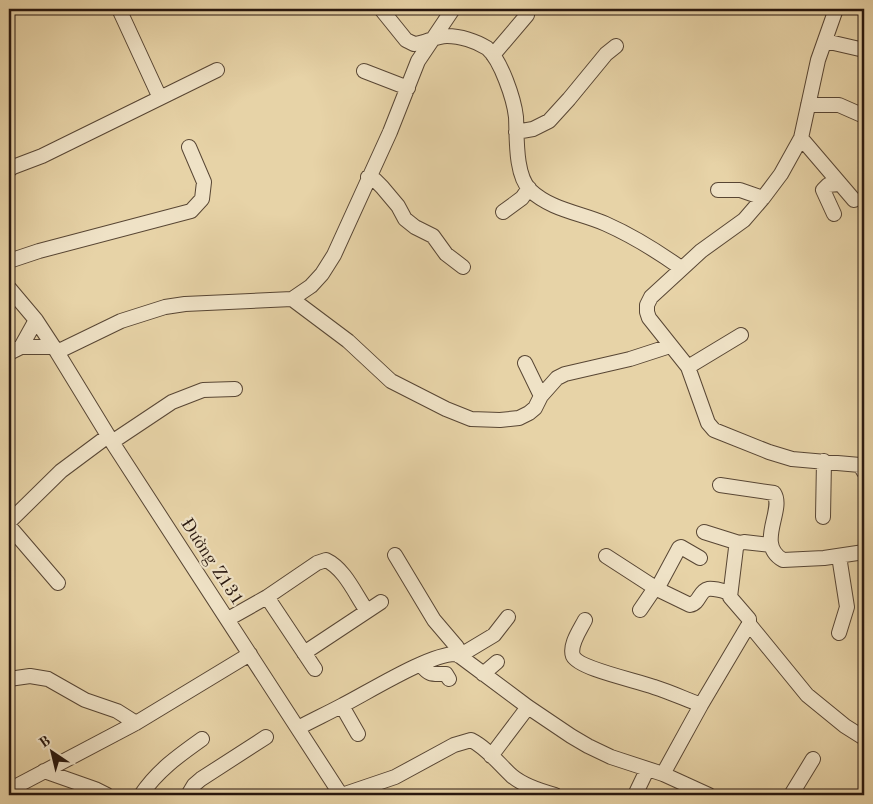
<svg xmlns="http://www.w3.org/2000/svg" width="873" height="804" font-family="'Old Standard TT',serif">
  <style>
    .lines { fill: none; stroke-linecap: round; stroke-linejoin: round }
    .minor-casing { stroke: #584634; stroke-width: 16 }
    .minor { stroke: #efe2c6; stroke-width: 14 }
    .labels { text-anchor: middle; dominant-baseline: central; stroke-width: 4.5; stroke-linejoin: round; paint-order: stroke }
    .street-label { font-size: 18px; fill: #28170e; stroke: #efe2c6 }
  </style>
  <rect width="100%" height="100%" fill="#e7d3a7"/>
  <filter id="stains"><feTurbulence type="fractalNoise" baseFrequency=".004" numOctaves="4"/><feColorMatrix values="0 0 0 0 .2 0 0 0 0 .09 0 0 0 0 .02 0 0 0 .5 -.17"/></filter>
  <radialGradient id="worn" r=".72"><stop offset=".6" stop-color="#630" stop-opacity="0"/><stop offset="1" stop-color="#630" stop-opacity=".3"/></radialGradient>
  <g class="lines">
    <defs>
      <path id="minor" d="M119,9L160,98
        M381,9L406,40L414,44C426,43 435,36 447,36C460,36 476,41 487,48C501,60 514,99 516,117C517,137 515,175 530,190C551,210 581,213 606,224C633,236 657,251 681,268
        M836,9L818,60L801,138L781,174L763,198L744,220L701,251L651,297L647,305V312L649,318L688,367L708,423L714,430L769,452L792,459L860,465L864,472
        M825,41L864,50
        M493,55L527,15L528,9
        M364,71L408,88
        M808,105H839L864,116
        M516,132L533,129L549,121L569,99L606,54L616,46
        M801,138L854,200
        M9,170L13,167L42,156L217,70
        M368,177L375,180L382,187L398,206L405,219L415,227L433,236L446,254L463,267
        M718,190H740L763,198
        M503,212L522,198L529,188
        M834,214L823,190L828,185L839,184
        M9,261L39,251L191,211L202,199L204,182L189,147
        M9,288L36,320L57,352L112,442L341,795
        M292,299L348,341L391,381L446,409L471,419L500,420L519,418L529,413L535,408L541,396L557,378L565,374L630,359L670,346
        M21,347L36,320
        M57,352L121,321L165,307L185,304L292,299L311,286L322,274L334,255L390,132L418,61L453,9
        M9,353L21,347H54
        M525,363L541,396
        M688,367L741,335
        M112,442L172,402L203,390L235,389
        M720,485L774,493C785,510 755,544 783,560L824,558L864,552
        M823,517L824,461
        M9,522L61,471L108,436
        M9,526L58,583
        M704,532L739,543
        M395,555L434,620L457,647V654
        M606,556L657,589L690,605C700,603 699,591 708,589C715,588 723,591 730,593
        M839,556L847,607L839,633
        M657,589L679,548L681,547L700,558
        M267,597L315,669
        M640,610L655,588
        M228,619L267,597L317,563L326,560C345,569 355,594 367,611
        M585,620C580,630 569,645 573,656C579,669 639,681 654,687C670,692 685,699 701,705
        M749,624L807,695L845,726L864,738
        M304,653L381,602
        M459,656L494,635L508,617
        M421,665C430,676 432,674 446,674L449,679
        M483,674L497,662
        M9,679L30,676L48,679L85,700L117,711L136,723
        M342,706L358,734
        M298,728C313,720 328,713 343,705C367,693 432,652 457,654L528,707L571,736L588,746L611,757L663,774L709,795
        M491,756L528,707
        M44,771L95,789L107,795
        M663,774L701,705L749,624V619L730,597L736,548L739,543L744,542L771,545
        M9,790L136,723L250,654
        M141,795C157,771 178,756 202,739
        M188,795L194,785L201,779L266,737
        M342,795L395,777L454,745L471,740C487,748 499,764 512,776C524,786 540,791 555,795
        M635,795L647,770
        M791,795L813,759"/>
    </defs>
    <use href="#minor" class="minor-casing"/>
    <use href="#minor" class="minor"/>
  </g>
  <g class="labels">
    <g class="street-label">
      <text transform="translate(212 562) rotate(57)">Đường Z131</text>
    </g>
  </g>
  <rect width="873" height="804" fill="none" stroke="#e7d3a7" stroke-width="30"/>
  <rect x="10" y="10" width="853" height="784" fill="none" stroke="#28170e" stroke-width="2.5"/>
  <rect x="15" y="15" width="843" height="774" fill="none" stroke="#28170e"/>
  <g transform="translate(52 752) rotate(325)" stroke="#efe2c6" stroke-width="4" paint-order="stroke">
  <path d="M0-4L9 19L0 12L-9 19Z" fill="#28170e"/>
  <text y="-8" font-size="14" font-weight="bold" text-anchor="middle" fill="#28170e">B</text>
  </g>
  <rect width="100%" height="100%" filter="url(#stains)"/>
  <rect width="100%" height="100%" fill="url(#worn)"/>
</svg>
